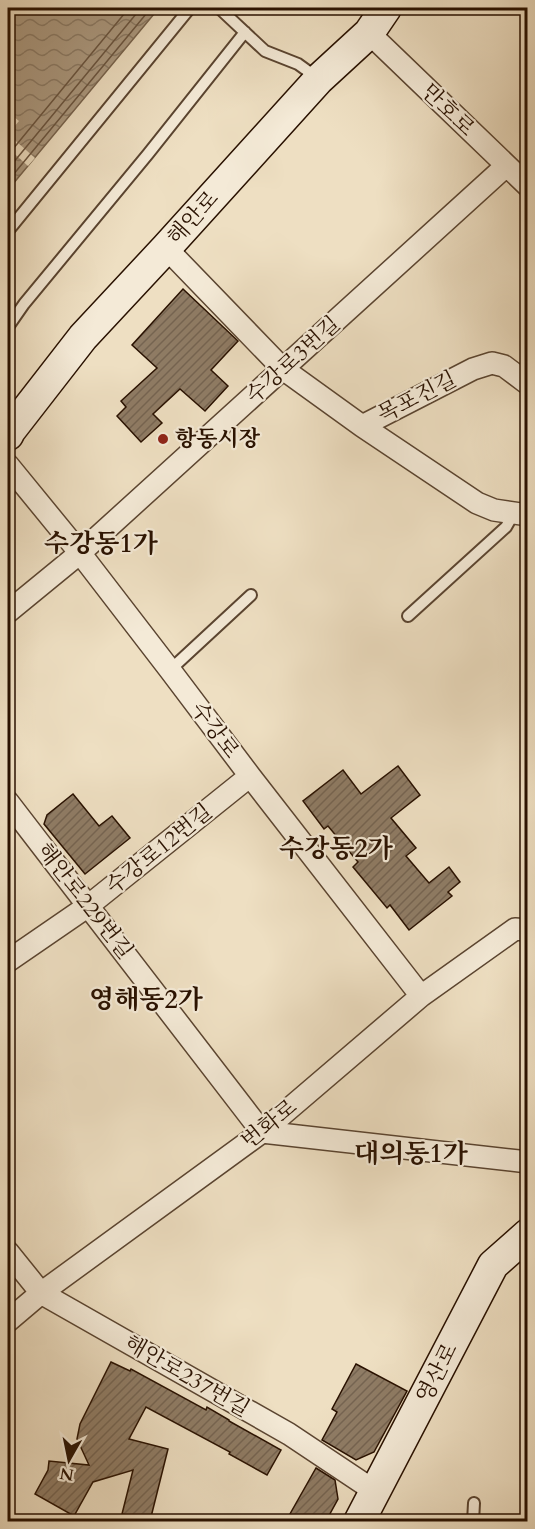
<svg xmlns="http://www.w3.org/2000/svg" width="535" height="1529" font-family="Cardo,'Noto Serif KR',serif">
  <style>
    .water { fill: url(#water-waves); stroke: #77634d; stroke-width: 1.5 }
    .pier { fill: #eedfc2 }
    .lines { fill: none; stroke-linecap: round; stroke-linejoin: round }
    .shore { stroke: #6a5540; stroke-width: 1.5 }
    .building { fill: url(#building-hatch); stroke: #291100; stroke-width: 1.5 }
    .lane-casing { stroke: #5a4430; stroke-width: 14 }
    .street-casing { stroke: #5a4430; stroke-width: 24 }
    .secondary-casing { stroke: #291100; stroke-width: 33 }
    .lane { stroke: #f4ead7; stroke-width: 10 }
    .street { stroke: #f4ead7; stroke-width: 21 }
    .secondary { stroke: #f4ead7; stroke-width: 30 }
    .poi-dot { fill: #8f2418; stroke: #f4ead7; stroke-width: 2 }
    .labels { text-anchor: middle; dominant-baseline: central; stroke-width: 4.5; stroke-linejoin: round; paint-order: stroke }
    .street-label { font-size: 22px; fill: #291100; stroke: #f4ead7 }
    .poi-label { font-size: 22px; font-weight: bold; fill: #291100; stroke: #f4ead7; text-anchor: start }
    .quarter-label { font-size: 26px; font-weight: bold; fill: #291100; stroke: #f4ead7 }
  </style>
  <defs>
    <pattern id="water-waves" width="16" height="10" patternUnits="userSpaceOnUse" patternTransform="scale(1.5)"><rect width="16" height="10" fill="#ab9980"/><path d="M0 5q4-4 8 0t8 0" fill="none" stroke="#8b7b66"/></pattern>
    <pattern id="building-hatch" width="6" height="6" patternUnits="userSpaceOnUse" patternTransform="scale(1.5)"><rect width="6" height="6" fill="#8f7c65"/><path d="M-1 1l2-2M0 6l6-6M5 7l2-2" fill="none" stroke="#756451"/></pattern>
  </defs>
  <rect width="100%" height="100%" fill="#eedfc2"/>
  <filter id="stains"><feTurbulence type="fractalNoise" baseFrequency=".00333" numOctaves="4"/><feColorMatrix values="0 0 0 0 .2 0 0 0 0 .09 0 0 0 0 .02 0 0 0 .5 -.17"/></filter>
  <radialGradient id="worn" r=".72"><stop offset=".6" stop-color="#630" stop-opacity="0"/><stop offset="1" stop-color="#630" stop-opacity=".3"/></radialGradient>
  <path class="water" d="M8,8H159L8,190Z"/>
  <path class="pier" d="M8,112L19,121L8,134L35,158L28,166L8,148Z"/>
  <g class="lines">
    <path class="shore" d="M8,155L129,8
      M8,169L141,8
      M8,181L151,8"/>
  </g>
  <path class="building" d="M183,289L238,341L211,370L228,386L205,411L180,389L153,414L162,423L141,442L117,416L126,407L121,401L157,368L132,345Z
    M398,766L420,795L391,818L416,848L406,856L429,883L449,867L460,882L448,892L452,896L409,930L390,905L387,908L353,867L358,862L328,826L324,829L303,801L343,770L361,794Z
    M73,794L99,826L112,816L130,838L85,874L44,824L47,815Z
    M111,1362L130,1371L131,1369L206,1410L207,1407L229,1420V1421L281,1450L267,1475L229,1454L230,1452L146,1407L129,1439L168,1449L150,1521L122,1514L133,1470L93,1482L74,1516L35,1494L48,1470L49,1461L89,1465L77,1439L80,1424Z
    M356,1364L407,1391L374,1452L356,1460L322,1440L337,1412L332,1409Z
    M316,1468L335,1480L338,1499L326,1521H286Z"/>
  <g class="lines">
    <defs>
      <path id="lane" d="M219,8L265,51L298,64L316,77
        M8,231L190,8
        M8,327L24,304L148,154L245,32
        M408,616L506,527L514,513
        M170,670L251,595
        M473,1522L474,1503"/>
      <path id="street" d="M369,33L528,186
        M166,248L283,369L362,426L473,369L492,363L504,366L528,384
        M362,426L477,503L494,510L528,515
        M8,465L80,553L170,670L250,776L421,996
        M8,612L80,553L506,166
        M8,802L262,1132L528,1162
        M8,961L88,906L250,776
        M8,1252L41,1293L289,1434L376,1492
        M8,1321L41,1293L262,1132L421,996L515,929L528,930"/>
      <path id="secondary" d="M8,435L10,431L83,337L166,248L319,79L369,33L386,8
        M359,1522L493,1265L528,1234"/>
    </defs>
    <use href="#lane" class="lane-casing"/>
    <use href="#street" class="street-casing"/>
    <use href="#secondary" class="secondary-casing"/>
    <use href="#lane" class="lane"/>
    <use href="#street" class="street"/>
    <use href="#secondary" class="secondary"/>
  </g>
  <circle class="poi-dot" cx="163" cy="439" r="6"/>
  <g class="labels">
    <g class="street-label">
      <text transform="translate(448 110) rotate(44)">만호로</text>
      <text transform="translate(193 218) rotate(-48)">해안로</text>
      <text transform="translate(293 360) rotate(-42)">수강로3번길</text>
      <text transform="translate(417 397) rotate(-27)">목포진길</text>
      <text transform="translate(215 730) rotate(53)">수강로</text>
      <text transform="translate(159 849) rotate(-39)">수강로12번길</text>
      <text transform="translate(85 901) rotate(52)">해안로229번길</text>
      <text transform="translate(269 1124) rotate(-39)">번화로</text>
      <text transform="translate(437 1373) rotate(-63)">영산로</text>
      <text transform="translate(187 1376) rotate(30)">해안로237번길</text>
    </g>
    <g class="poi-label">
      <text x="175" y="439">항동시장</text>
    </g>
    <g class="quarter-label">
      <text x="101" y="543">수강동1가</text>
      <text x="336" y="848">수강동2가</text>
      <text x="146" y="999">영해동2가</text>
      <text x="411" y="1153">대의동1가</text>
    </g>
  </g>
  <rect width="535" height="1529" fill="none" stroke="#eedfc2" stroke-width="30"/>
  <rect x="9" y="9" width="517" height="1511" fill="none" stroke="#291100" stroke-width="3"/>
  <rect x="15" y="15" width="505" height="1499" fill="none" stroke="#291100" stroke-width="1.5"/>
  <g transform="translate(69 1460) rotate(189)" stroke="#f4ead7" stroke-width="4.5" paint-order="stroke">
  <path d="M0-4.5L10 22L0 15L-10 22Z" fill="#291100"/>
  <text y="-9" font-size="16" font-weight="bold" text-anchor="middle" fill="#291100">N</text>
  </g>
  <rect width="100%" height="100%" filter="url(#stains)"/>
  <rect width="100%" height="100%" fill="url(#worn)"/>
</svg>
